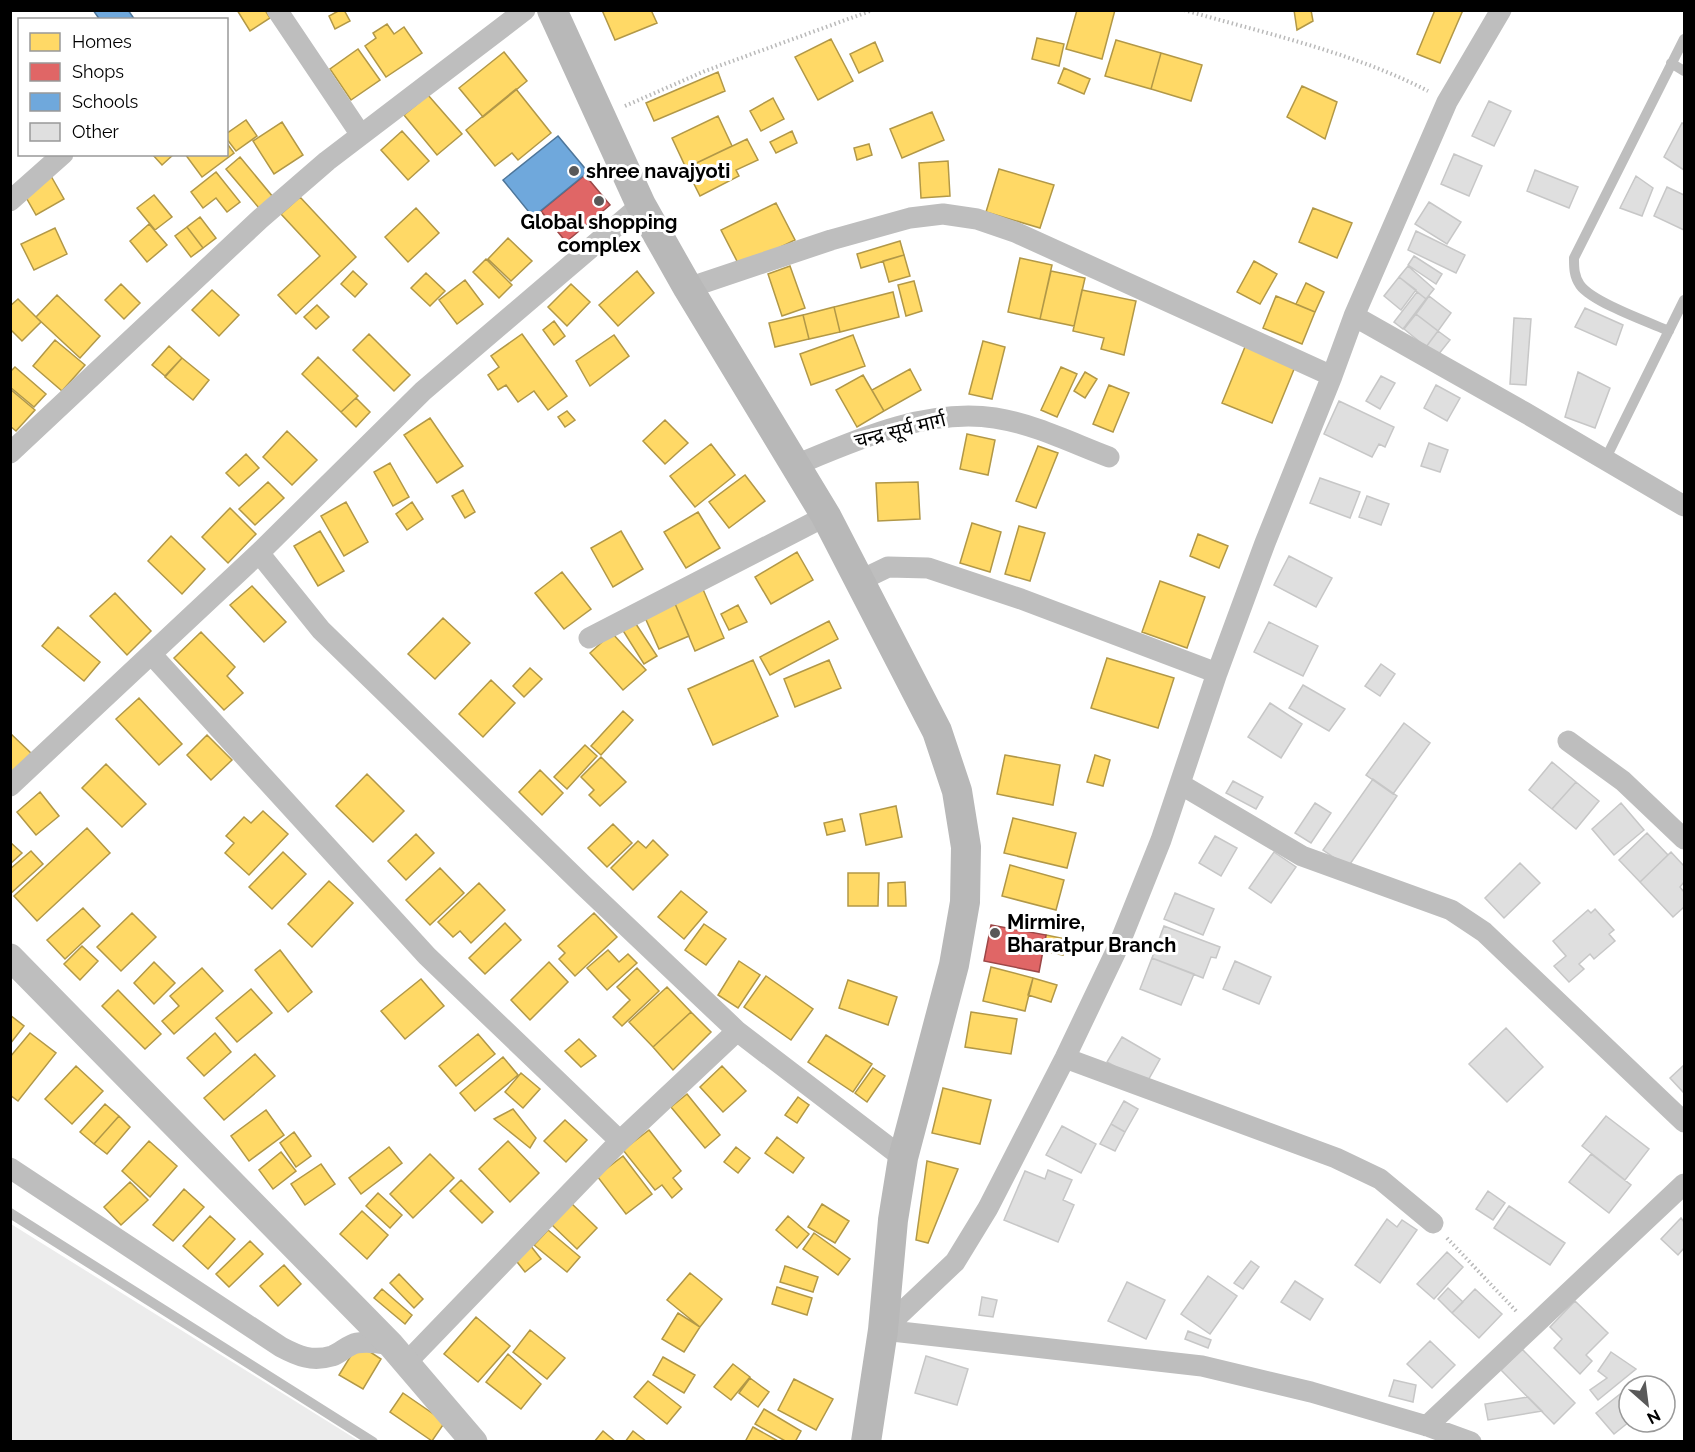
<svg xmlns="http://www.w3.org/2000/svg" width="1695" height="1452" font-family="Raleway,'Noto Sans Devanagari',sans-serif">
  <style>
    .green { fill: #ececec }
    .homes { fill: #ffd966; stroke: #b29847; stroke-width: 1.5 }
    .shops { fill: #e06666; stroke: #9d4747; stroke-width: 1.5 }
    .schools { fill: #6fa8dc; stroke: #4e769a; stroke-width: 1.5 }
    .building { fill: #dfdfdf; stroke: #c7c7c7; stroke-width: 1.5 }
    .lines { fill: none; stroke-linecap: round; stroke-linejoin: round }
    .path { stroke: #b9b9b9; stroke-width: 4; stroke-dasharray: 1.5 3; stroke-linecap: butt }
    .service { stroke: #bebebe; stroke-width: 10 }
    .minor { stroke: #bebebe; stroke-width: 21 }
    .tertiary { stroke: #bebebe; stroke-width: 27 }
    .secondary { stroke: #b8b8b8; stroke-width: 30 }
    .poi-dot { fill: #595959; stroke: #fff; stroke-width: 2 }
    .labels { text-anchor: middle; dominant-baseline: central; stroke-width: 6; stroke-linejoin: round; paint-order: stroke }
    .poi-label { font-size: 20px; font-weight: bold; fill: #000; stroke: #fff; text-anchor: start }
    .street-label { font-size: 20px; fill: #000; stroke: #fff }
  </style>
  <rect width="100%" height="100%" fill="#fff"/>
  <path class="green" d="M11,1224L359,1441H11Z"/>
  <path class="homes" d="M237,10H265L270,18L250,31Z
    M340,10H344L350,21L335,29L329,16Z
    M602,10H651L657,23L615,40Z
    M1077,10H1115L1102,59L1066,49Z
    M1294,10H1311L1313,21L1297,30Z
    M1435,10H1463L1440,63L1417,54Z
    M387,24L394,34L404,27L422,53L386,77L365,46L376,38L373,33Z
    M1037,38L1064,44L1059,66L1032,59Z
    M831,39L853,81L818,100L795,57Z
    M1116,40L1161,53L1151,89L1105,76Z
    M875,42L883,61L859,73L850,54Z
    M358,49L380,80L351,100L330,69Z
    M504,52L527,81L483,117L459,88Z
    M1161,53L1202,65L1191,101L1151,89Z
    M1064,68L1090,79L1084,94L1058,83Z
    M718,72L725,91L654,121L646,103Z
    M1302,86L1337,102L1325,139L1287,117Z
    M516,89L551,133L518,160L512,153L495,166L466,130Z
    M428,95L462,134L437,155L404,115Z
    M773,98L784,119L761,131L750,111Z
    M932,112L944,140L902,158L890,129Z
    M718,116L732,146L686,168L672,138Z
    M246,120L257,136L236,151L226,138V134Z
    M282,122L303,155L274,174L253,141Z
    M402,131L429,161L408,180L381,150Z
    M792,131L797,143L776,153L770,142Z
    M747,139L758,160L736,170L739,176L700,196L686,168Z
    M226,142L234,153L202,177L185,154H226Z
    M869,144L872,155L857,160L854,148Z
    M152,154H174L162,165Z
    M240,157L273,197L259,208L226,169Z
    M948,161L950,196L921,198L919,163Z
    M999,169L1054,185L1040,228L986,212Z
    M216,172L240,202L227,212L216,198L203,208L191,192Z
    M51,176L64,199L36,215L23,192Z
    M154,195L172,217L155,230L137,208Z
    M300,197L356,257L296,314L278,295L320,256L281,214Z
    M776,203L795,240L740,267L721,230Z
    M416,208L439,233L408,262L385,237Z
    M1313,208L1352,223L1337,258L1299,242Z
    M200,217L216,238L203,248L187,227Z
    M149,224L167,245L147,262L130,241Z
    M187,227L203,248L191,257L175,236Z
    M55,228L67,254L34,270L21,244Z
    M508,238L532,261L511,281L488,259Z
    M900,241L904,255L861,268L857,254Z
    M904,255L910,276L889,282L883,261Z
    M1020,258L1052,265L1040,319L1008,312Z
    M486,259L512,285L499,298L473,272Z
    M1254,261L1277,274L1260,304L1237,292Z
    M790,266L805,308L782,316L768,274Z
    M353,271L367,284L355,297L341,284Z
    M637,271L654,293L618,326L599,305Z
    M1051,271L1085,278L1074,326L1040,319Z
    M426,273L445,291L430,306L411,288Z
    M465,280L483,304L457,324L439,300Z
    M914,281L922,311L906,316L898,285Z
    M1306,283L1324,292L1315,312L1296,304Z
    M121,284L140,303L124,319L105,300Z
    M571,284L590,302L567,326L548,307Z
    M212,290L239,315L219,336L192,310Z
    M1082,290L1136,301L1124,355L1101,349L1104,338L1073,331Z
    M893,292L899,317L840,332L834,307Z
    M57,295L100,336L80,358L36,317Z
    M1276,296L1315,312L1302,344L1263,328Z
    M18,299L41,322L22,341L10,329V306Z
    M317,305L329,317L316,329L304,317Z
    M834,307L840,332L809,339L803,315Z
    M803,315L809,339L775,347L769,323Z
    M554,321L565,336L554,345L543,330Z
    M369,334L410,375L394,391L353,350Z
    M522,334L567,396L548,410L534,391L518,402L506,385L498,390L488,375L499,367L491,356Z
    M614,335L629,356L590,386L576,361Z
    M853,335L865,366L811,385L800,354Z
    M55,340L85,365L62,391L33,366Z
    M983,341L1005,347L992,399L969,394Z
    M1247,342L1297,362L1272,423L1222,403Z
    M169,346L182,358L165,376L152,365Z
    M318,357L358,396L341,412L302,374Z
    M182,358L209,380L193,400L165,377Z
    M15,367L46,394L34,407L10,387V372Z
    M1061,367L1077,374L1057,417L1041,410Z
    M910,369L921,390L884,411L872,390Z
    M1085,372L1097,379L1085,398L1074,391Z
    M863,375L884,411L857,427L836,390Z
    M1109,385L1129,393L1113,432L1093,424Z
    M10,389L35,410L16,431L10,426Z
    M356,398L370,412L356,427L341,412Z
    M567,411L575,420L565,427L558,417Z
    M430,418L463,466L437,483L404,435Z
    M665,420L688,443L665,464L643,441Z
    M287,431L317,460L292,485L263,457Z
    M967,434L995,440L988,475L960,469Z
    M711,444L735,475L695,507L670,476Z
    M1038,446L1058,453L1036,508L1016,501Z
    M246,454L259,468L239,486L226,473Z
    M390,463L409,497L393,506L374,472Z
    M745,475L765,501L729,528L709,502Z
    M268,482L284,498L255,525L239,509Z
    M918,482L920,519L878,521L876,483Z
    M463,490L475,512L465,518L452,496Z
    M346,502L368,542L344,556L321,516Z
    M412,502L423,519L407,530L396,514Z
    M230,508L256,534L228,563L202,537Z
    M698,512L720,548L686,568L664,532Z
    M972,523L1001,532L990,572L960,563Z
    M1019,526L1045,533L1030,581L1005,574Z
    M320,531L344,571L318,586L294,546Z
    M621,531L643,569L613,587L591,548Z
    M1198,534L1228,546L1219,568L1190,556Z
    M171,536L205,569L182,594L148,561Z
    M797,552L813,580L771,604L755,577Z
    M562,572L591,609L564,629L535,593Z
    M1160,581L1205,597L1187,648L1142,632Z
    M252,586L286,622L264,642L230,605Z
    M702,587L724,638L695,651L673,599Z
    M115,593L151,631L127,655L90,616Z
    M673,599L689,636L659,649L643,613Z
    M738,605L747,622L729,630L721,614Z
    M443,618L470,643L435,679L408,654Z
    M634,621L657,656L644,664L622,629Z
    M829,621L838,639L770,675L760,657Z
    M58,627L100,662L84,681L42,646Z
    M201,632L235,667L227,676L243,693L224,710L174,658Z
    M612,633L646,670L623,690L590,653Z
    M1107,658L1174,678L1158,728L1091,708Z
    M753,660L778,716L713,745L688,689Z
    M829,660L841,688L795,707L784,679Z
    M530,668L542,679L524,697L513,686Z
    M491,680L515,703L483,737L459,714Z
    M139,698L182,744L159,765L116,719Z
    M623,711L633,720L601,755L591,746Z
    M10,733L32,754L10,775Z
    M207,735L232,760L211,780L187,755Z
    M585,745L597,756L567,789L554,777Z
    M1005,755L1060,765L1053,805L997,794Z
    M1095,755L1110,760L1103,786L1087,782Z
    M601,757L626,782L600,806L589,795L594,790L581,777Z
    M106,764L146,804L122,827L82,788Z
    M540,770L563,793L542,815L519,792Z
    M367,774L404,811L373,842L336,806Z
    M40,792L59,816L36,835L17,812Z
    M896,806L902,837L866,845L860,814Z
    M263,811L288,834L249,875L225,853L234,843L226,836L244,817L251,823Z
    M1013,818L1076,833L1067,868L1004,853Z
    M842,819L845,831L827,835L824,823Z
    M613,824L632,843L607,867L588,848Z
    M87,828L110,853L37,921L14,896Z
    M416,834L434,853L406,880L388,861Z
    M653,840L668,855L633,890L611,868L638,841L646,848Z
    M10,842L22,853L10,864Z
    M31,851L43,864L10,894V869Z
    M283,852L306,874L272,909L249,887Z
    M1010,865L1064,880L1056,910L1002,896Z
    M440,868L464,893L430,925L406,900Z
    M848,873H879L878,906H848Z
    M329,881L353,903L312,947L288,924Z
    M905,882L906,906H888V883Z
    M479,883L505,910L471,943L460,931L453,937L438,922Z
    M681,891L707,912L684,939L658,917Z
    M83,908L100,926L65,959L47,940Z
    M132,913L156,937L121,971L97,947Z
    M594,913L617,937L575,976L559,959L565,953L558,946Z
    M505,923L521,940L485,974L469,958Z
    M704,924L726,939L706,965L685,950Z
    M1046,935L1066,939L1063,955L1043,951Z
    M82,946L98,961L80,980L64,964Z
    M280,950L312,992L288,1012L255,970Z
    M608,950L619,962L628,954L637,963L607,990L587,968Z
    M739,961L760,975L738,1008L718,995Z
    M154,962L175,983L154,1004L134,983Z
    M549,962L568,982L530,1020L511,1000Z
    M991,967L1033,978L1025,1011L983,1001Z
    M202,968L223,991L174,1034L162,1021L179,1006L170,996Z
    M637,968L659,991L622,1026L613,1017L630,1000L617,987Z
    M766,976L813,1009L791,1040L744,1007Z
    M1033,978L1057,985L1051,1002L1028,995Z
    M421,979L444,1006L405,1039L381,1011Z
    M848,980L897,997L888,1025L839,1008Z
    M667,987L691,1012L653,1047L629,1022Z
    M251,989L272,1013L237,1042L216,1018Z
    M118,990L161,1034L145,1049L102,1006Z
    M691,1012L711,1032L673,1070L653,1047Z
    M971,1012L1017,1019L1011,1054L965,1047Z
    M10,1015L24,1026L10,1044Z
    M30,1033L56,1053L18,1101L10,1095V1057Z
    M215,1033L231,1052L204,1076L187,1058Z
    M478,1034L495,1054L456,1086L439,1066Z
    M826,1035L872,1064L853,1092L808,1062Z
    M579,1039L596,1056L581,1067L565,1051Z
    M255,1054L275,1076L224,1120L204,1098Z
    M503,1057L518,1075L475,1111L460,1093Z
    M76,1066L103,1091L72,1124L45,1099Z
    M722,1066L746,1091L723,1112L700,1087Z
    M873,1068L885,1076L867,1102L855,1093Z
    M521,1073L540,1089L523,1108L505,1092Z
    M943,1088L991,1100L980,1144L932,1133Z
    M687,1094L720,1135L705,1148L671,1107Z
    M798,1097L809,1105L797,1123L785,1115Z
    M105,1104L119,1116L94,1144L80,1132Z
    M513,1109L536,1138L530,1148L494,1119Z
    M266,1110L284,1135L249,1161L231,1136Z
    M119,1116L130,1127L107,1154L94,1144Z
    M565,1120L587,1140L566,1162L544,1141Z
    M649,1130L681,1171L673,1178L682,1189L672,1198L662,1185L655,1190L623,1150Z
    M294,1132L311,1156L296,1167L280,1143Z
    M777,1137L804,1158L793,1173L765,1153Z
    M149,1141L177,1166L150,1197L122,1171Z
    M508,1141L539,1173L510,1202L479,1169Z
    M389,1147L402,1163L361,1194L349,1178Z
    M736,1147L750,1158L738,1173L724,1162Z
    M281,1152L296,1171L273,1189L259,1170Z
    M430,1154L454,1178L413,1218L390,1194Z
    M623,1156L652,1194L626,1214L597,1176Z
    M927,1161L958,1169L928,1243L916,1240Z
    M321,1164L335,1184L305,1205L291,1184Z
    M461,1180L493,1212L482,1223L450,1191Z
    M130,1182L148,1200L121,1225L104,1207Z
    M184,1189L204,1207L173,1241L153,1225Z
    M378,1193L402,1215L390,1228L366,1206Z
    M571,1203L597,1228L577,1249L551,1224Z
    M822,1204L849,1221L835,1243L808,1227Z
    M362,1211L388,1235L367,1259L340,1234Z
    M210,1216L235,1239L208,1269L183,1246Z
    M788,1216L809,1234L797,1248L776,1230Z
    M548,1230L580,1257L567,1272L534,1245Z
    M814,1233L850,1259L838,1275L803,1249Z
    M250,1241L263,1254L229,1287L216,1274Z
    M530,1245L541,1259L525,1272L514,1258Z
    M284,1265L301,1284L278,1306L260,1286Z
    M785,1266L818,1277L813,1292L780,1282Z
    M690,1273L722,1299L700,1327L667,1300Z
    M399,1274L423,1299L414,1308L390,1283Z
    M777,1287L812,1298L807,1315L772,1304Z
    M382,1289L412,1315L405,1324L374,1298Z
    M678,1313L700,1327L684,1352L662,1339Z
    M476,1317L510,1346L478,1382L444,1354Z
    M530,1330L565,1358L547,1379L513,1352Z
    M358,1344L381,1359L363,1389L339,1375Z
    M508,1354L541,1384L521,1409L486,1382Z
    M663,1357L695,1375L684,1393L653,1375Z
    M733,1364L750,1377L731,1400L714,1387Z
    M750,1378L769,1392L758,1407L739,1393Z
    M794,1379L833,1399L816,1430L778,1410Z
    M648,1381L681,1407L667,1424L634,1397Z
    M403,1393L445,1422L432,1441L390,1412Z
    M764,1409L801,1431L795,1442H787L755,1424Z
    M753,1427L780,1442H745Z
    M603,1431L616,1442H594Z
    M633,1431L647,1442H625Z"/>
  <path class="shops" d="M585,175L610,205L566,242L541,211Z
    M991,925L1046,935L1039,972L984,961Z"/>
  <path class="schools" d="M93,10H128L135,20H100Z
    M558,136L588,172L533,217L503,180Z"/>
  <path class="building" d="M1489,101L1511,111L1494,146L1472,136Z
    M1682,123L1684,124V170L1664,157Z
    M1454,154L1482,166L1469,196L1441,184Z
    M1535,170L1578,187L1569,208L1527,191Z
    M1636,176L1653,188L1642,216L1620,208Z
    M1667,187L1684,195V230L1654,216Z
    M1429,202L1461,222L1447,244L1415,224Z
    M1416,231L1465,255L1456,273L1408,250Z
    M1414,256L1442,274L1436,284L1408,265Z
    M1408,266L1434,289L1426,299L1399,277Z
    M1399,277L1416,290L1401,310L1384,296Z
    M1417,292L1426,299L1403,329L1394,322Z
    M1429,296L1451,313L1438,331L1416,314Z
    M1585,308L1623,325L1616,345L1575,327Z
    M1416,314L1438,331L1426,347L1404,329Z
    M1514,318L1531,319L1526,385L1510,384Z
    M1438,331L1450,340L1438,355L1426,347Z
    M1578,372L1610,388L1595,428L1565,417Z
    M1381,376L1395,383L1380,409L1366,401Z
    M1436,385L1460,398L1447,421L1424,408Z
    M1339,401L1394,427L1385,447L1379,444L1372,457L1324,434Z
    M1429,443L1448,450L1440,472L1421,466Z
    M1320,478L1360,492L1350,518L1310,503Z
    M1367,496L1389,504L1381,525L1359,517Z
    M1289,556L1332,578L1316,607L1274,585Z
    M1269,622L1318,646L1303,676L1254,652Z
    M1381,664L1395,674L1380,696L1365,686Z
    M1303,685L1345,709L1329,731L1289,708Z
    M1270,703L1302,724L1281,758L1248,737Z
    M1404,723L1430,743L1393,794L1366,775Z
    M1552,762L1576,782L1552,809L1529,790Z
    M1373,779L1397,796L1348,867L1323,850Z
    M1233,781L1263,797L1256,809L1226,793Z
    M1576,782L1599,801L1576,829L1552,809Z
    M1315,803L1331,813L1311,843L1295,833Z
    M1621,803L1644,830L1614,855L1592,829Z
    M1647,833L1668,855L1640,882L1619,860Z
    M1215,836L1237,848L1221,876L1199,863Z
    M1274,852L1296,867L1271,903L1249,888Z
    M1671,852L1684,866V882L1680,887L1684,892V907L1673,917L1640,882Z
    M1520,863L1540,883L1504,918L1485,898Z
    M1175,893L1214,909L1203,935L1164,919Z
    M1595,909L1614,930L1609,934L1615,941L1594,959L1590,954L1579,964L1584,969L1569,982L1554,966L1566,956L1553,941L1588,910L1591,913Z
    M1164,926L1220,947L1216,958L1211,957L1203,978L1152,958Z
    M1152,958L1194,974L1181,1005L1140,989Z
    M1235,961L1271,977L1259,1004L1223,989Z
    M1506,1028L1543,1067L1507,1102L1469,1064Z
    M1122,1037L1160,1059L1146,1084L1107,1062Z
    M1684,1065V1093L1670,1078Z
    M1124,1101L1138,1109L1125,1132L1111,1124Z
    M1606,1116L1649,1149L1625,1180L1582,1146Z
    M1111,1124L1125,1132L1115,1151L1100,1144Z
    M1062,1126L1096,1144L1081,1173L1046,1155Z
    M1591,1154L1631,1185L1609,1213L1569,1182Z
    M1048,1170L1072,1180L1063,1200L1074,1205L1058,1242L1004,1220L1025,1171L1045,1179Z
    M1488,1191L1505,1203L1493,1220L1476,1209Z
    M1509,1206L1565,1243L1550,1265L1494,1228Z
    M1681,1218L1684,1222V1248L1678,1255L1661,1239Z
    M1387,1219L1397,1227L1402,1220L1417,1230L1380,1283L1355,1265Z
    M1447,1252L1463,1267L1434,1299L1417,1284Z
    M1251,1261L1259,1267L1243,1289L1234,1283Z
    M1208,1276L1237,1296L1210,1334L1181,1314Z
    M1295,1281L1323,1299L1310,1320L1281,1302Z
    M1127,1282L1165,1300L1146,1339L1108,1321Z
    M1448,1288L1463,1302L1452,1313L1438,1299Z
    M1475,1289L1502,1314L1479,1338L1452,1313Z
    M982,1297L997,1300L993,1317L979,1315Z
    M1575,1301L1608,1333L1586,1355L1592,1361L1580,1374L1554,1348L1562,1339L1550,1327Z
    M1188,1331L1211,1340L1208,1348L1185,1339Z
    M1430,1341L1455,1365L1432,1388L1407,1364Z
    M1522,1349L1575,1403L1554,1424L1501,1370Z
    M1611,1352L1636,1369L1598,1400L1590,1390L1607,1378L1598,1371Z
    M926,1356L968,1369L957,1405L915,1393Z
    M1394,1380L1416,1385L1413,1402L1389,1396Z
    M1629,1387V1422L1614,1434L1596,1413Z
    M1528,1397L1542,1411L1488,1420L1485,1404Z"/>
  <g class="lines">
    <path class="path" d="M1184,10C1264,33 1355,53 1428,91
      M625,106L705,71L873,10
      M1447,1238L1516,1311"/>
    <path class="service" d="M1671,63L1684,71
      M1669,331C1648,322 1592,302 1580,285C1574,276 1574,268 1574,258L1684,39
      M1605,460L1684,300
      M10,1213L373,1442"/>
    <path class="minor" d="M277,10L361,135
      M10,201L63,154
      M688,288L831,240L910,218L943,214L977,219L1015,232L1332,376
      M1354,316L1524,412L1684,506
      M10,453L260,219L327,161L525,10
      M796,465C858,439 927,408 995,418C1034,424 1072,443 1109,457
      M259,553L321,630L583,885L737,1031
      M859,581L888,567L928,568L1021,599L1217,673
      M589,638L826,516
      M152,655L427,956L620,1141
      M1568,741L1623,781L1684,839
      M1180,784L1302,856L1451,910L1484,932L1684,1122
      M10,786L259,553L423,391L641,205
      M1065,1058L1336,1158L1380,1179L1433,1223
      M10,1168L281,1347C298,1356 312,1362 332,1356C341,1353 347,1345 357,1343C369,1341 379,1343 391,1345
      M883,1330L955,1262L988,1208L1065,1058L1118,947L1161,840L1217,673L1265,543L1332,376L1354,316L1447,102L1501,10
      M883,1330L1202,1366L1311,1392L1427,1426L1471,1442
      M406,1363L620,1141L737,1031L903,1158
      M1427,1426L1684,1184"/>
    <path class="tertiary" d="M10,957L391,1345L474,1442"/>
    <path class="secondary" d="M552,10L641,205L688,288L826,516L937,731L957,791L966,847L965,902L954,965L903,1158L893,1220L883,1330L866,1442"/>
  </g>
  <g class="poi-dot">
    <circle cx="574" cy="171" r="6"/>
    <circle cx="599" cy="201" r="6"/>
    <circle cx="995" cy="933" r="6"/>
  </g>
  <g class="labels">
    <g class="poi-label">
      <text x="586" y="171">shree navajyoti</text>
      <text x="599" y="222" text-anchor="middle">Global shopping<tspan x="599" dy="23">complex</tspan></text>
      <text x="1007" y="922">Mirmire,<tspan x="1007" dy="23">Bharatpur Branch</tspan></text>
    </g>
    <g class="street-label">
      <text transform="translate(900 430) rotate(-14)">चन्द्र सूर्य मार्ग</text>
    </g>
  </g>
  <rect width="1695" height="1452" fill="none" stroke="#000000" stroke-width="24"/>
  <rect x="18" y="18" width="210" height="138" fill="#ffffff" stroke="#999999" stroke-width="1.5"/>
  <rect x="30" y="33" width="30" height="18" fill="#ffd966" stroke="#999999" stroke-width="1.5"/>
  <text x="72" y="48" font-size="18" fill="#000000">Homes</text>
  <rect x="30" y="63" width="30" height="18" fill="#e06666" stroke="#999999" stroke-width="1.5"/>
  <text x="72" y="78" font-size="18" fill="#000000">Shops</text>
  <rect x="30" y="93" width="30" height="18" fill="#6fa8dc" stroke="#999999" stroke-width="1.5"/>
  <text x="72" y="108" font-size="18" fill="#000000">Schools</text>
  <rect x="30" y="123" width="30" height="18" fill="#dfdfdf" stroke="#999999" stroke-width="1.5"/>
  <text x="72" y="138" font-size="18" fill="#000000">Other</text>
  <g transform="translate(1647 1404) rotate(152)"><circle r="28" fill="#ffffff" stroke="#999999" stroke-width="1.5"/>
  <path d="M0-4.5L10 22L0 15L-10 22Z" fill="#595959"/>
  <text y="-9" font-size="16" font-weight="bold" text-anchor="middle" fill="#000000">N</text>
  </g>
</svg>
